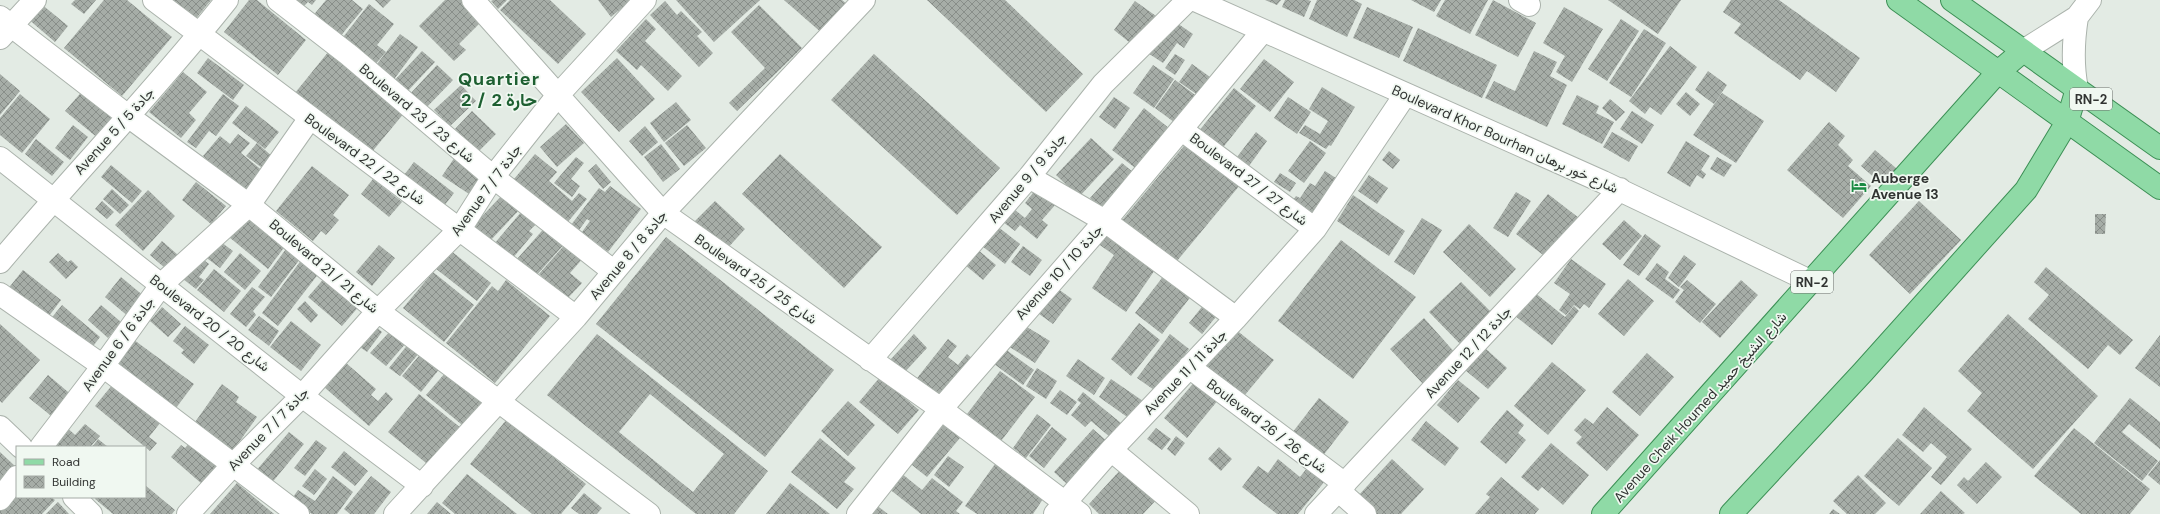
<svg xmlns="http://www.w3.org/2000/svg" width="2160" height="514" font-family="'DM Sans',Vazirmatn,sans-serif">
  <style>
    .building { fill: url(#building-cross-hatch); fill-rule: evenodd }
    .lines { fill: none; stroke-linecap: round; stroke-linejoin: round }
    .minor-casing { stroke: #abb3ac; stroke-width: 24 }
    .primary-casing { stroke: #3d9056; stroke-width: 24 }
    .minor { stroke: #fff; stroke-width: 22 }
    .primary { stroke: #8fdaa6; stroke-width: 22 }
    .labels { text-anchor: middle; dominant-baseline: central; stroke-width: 3.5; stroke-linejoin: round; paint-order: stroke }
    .shield { fill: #f0f8f1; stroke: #6a6f6b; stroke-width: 1 }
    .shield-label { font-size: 13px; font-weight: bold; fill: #313432 }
    .street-label { font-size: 14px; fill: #313432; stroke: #f0f8f1 }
    .poi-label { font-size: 14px; font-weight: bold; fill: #313432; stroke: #f0f8f1; text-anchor: start }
    .district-label { font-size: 18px; font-weight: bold; letter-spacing: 1px; fill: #1d5f31; stroke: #f0f8f1 }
  </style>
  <defs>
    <pattern id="building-cross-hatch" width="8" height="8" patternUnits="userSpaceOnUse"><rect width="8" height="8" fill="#a6ada7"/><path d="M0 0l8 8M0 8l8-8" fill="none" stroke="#888e89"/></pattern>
  </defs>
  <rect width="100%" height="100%" fill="#e3ebe4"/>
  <path class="building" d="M75,0H96L84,14L71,4Z
    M104,0H127L172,37L122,96L64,48Z
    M167,0H211L194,21Z
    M249,0H257L306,40L278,75L224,32Z
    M293,0H316L312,5L308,2L302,8Z
    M326,0H352L363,9L338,39L312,17Z
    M375,0H391L383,8Z
    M445,0H463L483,20L459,44L466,50L454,61L419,26Z
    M493,0H507L498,9L491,1Z
    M510,0H550L586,34L558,64L500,10Z
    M598,0H630V1L611,17Z
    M676,0H760L714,42Z
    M784,0H842L848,5L823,34Z
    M927,0H1005L1083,74L1046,112Z
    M1265,0H1281L1277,5Z
    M1285,0H1308L1311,1L1304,17L1282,7Z
    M1317,0H1354L1362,4L1347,37L1309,19Z
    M1411,0H1441L1434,12Z
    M1445,0H1488L1470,34L1436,16Z
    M1493,0L1536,23L1518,57L1475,35Z
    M1608,0H1681L1658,34Z
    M1731,0H1779L1860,58L1836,92L1807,71L1800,80L1734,33L1741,24L1723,12Z
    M665,1L677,15L681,11L702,32L697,36L713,53L699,67L650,15Z
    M1135,1L1156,16L1134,46L1114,30Z
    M40,3L68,26L55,42L27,18Z
    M369,4L394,24L377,45L386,52L373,67L340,41Z
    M759,5L802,48L737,111L729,103L765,68L731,32Z
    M1367,7L1413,27L1399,58L1353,38Z
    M1564,7L1603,29L1572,82L1556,72L1565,56L1543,43Z
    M646,19L656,29L645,41L682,76L668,91L641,65L637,70L616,51Z
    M1171,19L1193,34L1184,48L1177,43L1163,63L1148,53Z
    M1621,19L1639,31L1607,81L1588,69Z
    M1418,28L1497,65L1482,98L1403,61Z
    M1644,29L1666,43L1631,97L1609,83Z
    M400,34L418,47L392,82L374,68Z
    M1670,46L1697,67L1661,115L1650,107L1645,114L1629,101Z
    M329,51L405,112L371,153L295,93Z
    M422,51L435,62L405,94L393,82Z
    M1534,51L1557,62L1550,76L1567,85L1547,127L1485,98L1494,81L1515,91Z
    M874,54L1000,168L957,215L831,100Z
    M1175,54L1185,60L1175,75L1165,68Z
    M208,58L244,85L233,100L197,73Z
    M617,58L655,99L619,132L581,92Z
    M1264,59L1294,82L1270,112L1240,89Z
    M1192,64L1217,82L1205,100L1179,82Z
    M437,65L453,80L425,109L410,94Z
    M1153,65L1174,79L1154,108L1133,93Z
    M1708,71L1727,85L1714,104L1695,90Z
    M183,72L207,92L189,113L196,120L181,138L149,112Z
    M0,74L20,91L0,115Z
    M1175,80L1202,100L1182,128L1155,108Z
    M461,85L476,101L450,126L434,110Z
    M1322,87L1355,107L1331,146L1329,145L1326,149L1299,133L1305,125L1320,134L1328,121L1309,109Z
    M85,88L119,115L99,139L65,111Z
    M1234,88L1256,106L1221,150L1198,132Z
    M1686,92L1700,104L1690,116L1676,104Z
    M1722,93L1764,121L1736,163L1693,135Z
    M20,94L50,119L22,153L0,135V118Z
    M223,94L239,106L216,136L209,131L196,148L187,142Z
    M1577,95L1599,106L1596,113L1614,122L1602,144L1562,124Z
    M1114,97L1130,108L1115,129L1099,117Z
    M1288,97L1311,112L1297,134L1274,118Z
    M1610,99L1625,112L1616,121L1602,108Z
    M676,102L691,120L664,142L650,123Z
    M246,106L279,132L265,149L232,123Z
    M1144,108L1175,133L1143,174L1112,150Z
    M472,111L496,134L479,151L455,129Z
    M1632,111L1654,125L1642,144L1620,129Z
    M1829,122L1845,136L1838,145L1853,160L1848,166L1871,186L1843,218L1787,170Z
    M566,124L584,143L557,167L540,147Z
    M73,125L88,137L70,160L55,148Z
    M687,125L706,148L684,166L665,143Z
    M645,126L658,142L642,156L629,141Z
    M1256,132L1267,141L1249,166L1237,157Z
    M1612,132L1638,146L1629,162L1603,147Z
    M238,134L250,143L241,153L265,173L247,194L203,156L220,136L230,144Z
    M1091,138L1114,159L1079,197L1056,175Z
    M36,139L64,162L52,176L25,154Z
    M1188,141L1240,185L1172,267L1119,224Z
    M1310,141L1326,153L1304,183L1288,171Z
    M1686,141L1710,156L1701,170L1706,174L1703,179L1697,175L1690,187L1667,173Z
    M257,143L274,158L265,170L246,156Z
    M661,144L680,169L663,182L644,157Z
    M1875,150L1897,169L1883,185L1861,166Z
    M1389,151L1400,160L1393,169L1382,160Z
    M457,154L483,179L472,196L442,176Z
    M535,154L557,172L549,181L572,201L579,193L587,199L567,223L514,179Z
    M780,154L882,247L844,288L742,194Z
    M576,157L584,163L571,179L580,186L572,197L554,183Z
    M1717,157L1732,165L1724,177L1710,169Z
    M414,162L454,193L441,210L401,179Z
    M1122,163L1134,173L1102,209L1090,198Z
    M596,164L611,182L603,189L588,171Z
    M111,165L142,191L132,203L101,177Z
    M312,166L349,195L333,215L339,220L326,235L321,231L313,241L276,211Z
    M1325,171L1339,180L1312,221L1289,206L1296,196L1300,198L1310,183L1315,186Z
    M1280,173L1296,183L1290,192L1274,182Z
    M1369,175L1388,188L1377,204L1358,191Z
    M373,179L402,202L389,217L361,194Z
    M196,182L226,206L211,224L182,200Z
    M610,186L641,209L608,252L582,232L590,221L587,219L579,230L571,225L599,188L605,192Z
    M112,189L129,205L120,214L103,199Z
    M1036,189L1056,204L1042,220L1048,225L1037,239L1020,225L1015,231L1003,222L1014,209L1025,218L1032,209L1025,203Z
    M148,190L175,216L143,251L115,225Z
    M1516,192L1531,201L1508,237L1493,228Z
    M504,193L521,208L489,242L472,227Z
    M1548,194L1579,218L1547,258L1516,234Z
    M1353,195L1405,231L1389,256L1337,221Z
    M102,201L114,212L107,219L95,209Z
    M715,201L745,229L725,251L694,222Z
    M1919,201L1961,240L1910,294L1869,255Z
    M522,211L536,224L529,231L533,234L512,259L494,244Z
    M248,214L286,245L268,269L229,237Z
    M2095,214H2106L2105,234H2095Z
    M1422,218L1442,230L1414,275L1394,262Z
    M1624,220L1642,236L1620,260L1602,244Z
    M548,224L567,241L536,276L517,259Z
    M1469,224L1516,269L1490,297L1443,252Z
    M997,226L1020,244L1005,264L982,246Z
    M1102,230L1157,267L1126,312L1092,288L1114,255L1094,241Z
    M1645,234L1661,246L1639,276L1623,265Z
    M666,237L834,370L765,457L596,324Z
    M217,239L233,251L220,268L204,256Z
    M1341,240L1416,297L1353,379L1278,321Z
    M162,241L178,255L165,268L150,255Z
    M568,241L585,256L570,273L582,283L567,299L539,274Z
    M379,245L395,258L372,286L356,272Z
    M1023,246L1042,260L1030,276L1011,262Z
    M286,249L300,259L271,297L258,287Z
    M977,249L996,265L983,280L964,264Z
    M450,250L491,283L477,301L435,268Z
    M58,253L68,262L71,260L78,267L66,279L49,262Z
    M240,253L261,271L245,290L224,272Z
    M305,255L323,268L278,326L262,313Z
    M1684,255L1696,264L1679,287L1668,278Z
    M201,258L209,264L199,277L204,280L196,289L183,279Z
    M1571,259L1606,284L1589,308L1584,304L1580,309L1574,305L1566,315L1559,310L1570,294L1554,283Z
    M1657,263L1669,272L1665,279L1680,290L1673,299L1645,279Z
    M2046,267L2133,340L2120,355L2108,345L2088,369L2028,319L2049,295L2034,282Z
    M214,269L241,291L224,312L197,290Z
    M23,270L61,300L46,320L7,290Z
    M433,272L474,305L444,342L403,308Z
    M1165,274L1192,295L1162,334L1135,313Z
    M327,275L361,304L342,326L308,297Z
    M121,277L145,297L129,317L105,297Z
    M1628,279L1654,301L1624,336L1598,314Z
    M506,280L550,316L495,383L446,343L492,286L498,291Z
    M1687,280L1716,304L1700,323L1675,302L1684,290L1680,287Z
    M1741,280L1758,295L1720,338L1702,322Z
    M1461,282L1497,318L1465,349L1429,312Z
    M1054,286L1072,299L1053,324L1035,311Z
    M252,287L265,297L253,311L256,315L246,327L230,314Z
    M1534,292L1565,317L1574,306L1579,311L1552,345L1514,315Z
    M305,301L318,315L311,323L297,309Z
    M1205,303L1219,313L1202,334L1189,323Z
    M62,305L100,337L88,353L49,321Z
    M101,305L121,322L108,338L88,320Z
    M162,307L181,324L168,337L150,321Z
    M2008,314L2098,396L2033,469L1967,411L1982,393L1958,371Z
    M259,316L279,331L269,346L248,330Z
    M1424,318L1457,355L1424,385L1390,349Z
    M291,321L321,345L301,371L270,347Z
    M1139,323L1160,340L1131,376L1111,359Z
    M0,324L40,360L2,403L0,401Z
    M373,324L382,332L367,352L357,345Z
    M1022,324L1050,341L1035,363L1008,346Z
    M185,326L209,345L194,364L181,353L184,350L173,341Z
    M392,329L407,342L386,366L370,353Z
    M1235,329L1274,360L1244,396L1205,365Z
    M597,334L768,471L734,514H696L547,395ZM650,394L724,454L693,492L619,432Z
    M914,334L927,348L904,373L890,360Z
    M1170,334L1189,349L1157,392L1137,378Z
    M2160,335V387L2135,368Z
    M130,337L194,384L173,412L109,364Z
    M948,339L957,346L948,357L958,365L967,354L973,359L939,402L914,382Z
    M409,343L420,352L400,376L389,368Z
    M1485,348L1507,368L1488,389L1465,370Z
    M1005,349L1034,370L1023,385L994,364Z
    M423,351L441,367L421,392L402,376Z
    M1647,353L1674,377L1640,416L1612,392Z
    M1078,359L1105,378L1094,395L1066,376Z
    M1552,362L1586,390L1548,435L1514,406Z
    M346,363L376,389L371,395L378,401L386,392L393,399L369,426L324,387Z
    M1037,368L1057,381L1046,399L1026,386Z
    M1000,371L1035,397L1001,441L967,414Z
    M446,372L487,406L467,429L426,395Z
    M48,375L74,397L55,419L29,398Z
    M880,377L919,410L898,434L859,402Z
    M117,379L164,418L149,437L157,443L150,451L95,406Z
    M1111,379L1143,401L1130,419L1099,397Z
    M1196,380L1219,399L1187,438L1164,418Z
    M1458,380L1480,398L1458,423L1437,405Z
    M222,384L239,397L236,402L257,417L231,453L193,425Z
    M1060,390L1077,402L1067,415L1050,403Z
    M1083,392L1121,423L1110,437L1091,421L1085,427L1071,415L1081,403L1077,400Z
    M419,394L462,429L431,467L388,432Z
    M1319,398L1349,422L1322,457L1292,433Z
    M2130,398L2160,422V449L2129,424L2122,432L2158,461L2142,481L2094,443Z
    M848,401L875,425L848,456L821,431Z
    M1607,407L1639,435L1607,471L1576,443L1582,437L1574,430L1585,418L1593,424Z
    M1924,407L1972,449L1941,485L1931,477L1947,457L1931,443L1923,452L1902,435Z
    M1507,410L1524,425L1518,433L1526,440L1506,464L1480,442Z
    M1037,414L1051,425L1026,458L1013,448Z
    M507,419L586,484L561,514H532L470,464Z
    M940,421L960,438L927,477L907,461Z
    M1426,421L1459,448L1445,466L1411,440Z
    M85,424L100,436L90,447H45L64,425L75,435Z
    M1052,427L1067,439L1044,468L1029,456Z
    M1156,428L1171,439L1162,450L1147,439Z
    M2074,428L2150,489L2130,514H2081L2034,476Z
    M1093,429L1108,442L1069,486L1054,472Z
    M289,432L304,444L270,485L255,472Z
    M1176,436L1185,443L1175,456L1167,449Z
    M820,438L856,468L844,482L854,489L837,509L791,472Z
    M1898,438L1932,468L1899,506L1864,476Z
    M98,439L108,447H92Z
    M316,440L327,448L305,476L294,468Z
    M191,441L218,465L202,484L171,457L181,445L185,448Z
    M1551,443L1589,475L1563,505L1542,487L1538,491L1521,477Z
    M1219,447L1232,459L1221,471L1208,459Z
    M344,451L368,471L355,486L331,467Z
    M0,452L16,467L0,484Z
    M948,456L964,467L949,487L934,475Z
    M1278,459L1300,477L1307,468L1325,481L1298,514H1277L1242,487L1258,466L1268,473Z
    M1392,459L1424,489L1401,514H1377L1358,496Z
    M2160,460V485L2148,475Z
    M1986,462L2002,477L1977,504L1957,485L1964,477L1968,481Z
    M995,464L1043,499L1033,514H977L965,506Z
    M1123,467L1158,498L1143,514H1099L1089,504Z
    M315,469L327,479L314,495L302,486Z
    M901,473L922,490L932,478L963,502L956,511L960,514H921L888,488Z
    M467,474L517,514H455L442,503Z
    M1858,475L1886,503L1875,514H1847L1833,501Z
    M333,476L353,492L337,514H312L291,500L298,490L315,501Z
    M371,476L391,492L374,514H350L344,509Z
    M1501,477L1539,509L1535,514H1475L1490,497L1486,494Z
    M237,483L274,514H210Z
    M790,483L830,514H766Z
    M145,485L175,510L172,514H113L95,499L96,497H145Z
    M1941,491L1965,513L1963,514H1920Z
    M17,492V497H51L55,500L42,514H0V510Z
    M584,493L602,508L597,514H579L571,508Z
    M871,501L888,514H861Z
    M58,502L69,514H46Z
    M437,502L451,514H427Z
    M1833,509L1840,514H1829Z"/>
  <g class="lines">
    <defs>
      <path id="minor" d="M154,0L576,317
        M278,0L349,55L493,177L613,271
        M473,0L663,213L941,409L1080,514
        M1195,0L1603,182L1812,282
        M1520,0L1529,5
        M0,17L128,116L249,205L378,311L649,514
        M0,38L35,0
        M2023,51L2077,17L2090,0
        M2077,89C2072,64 2073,42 2077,17
        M1182,130L1315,229
        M0,158L302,396L422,486
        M1029,177L1105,221L1236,318
        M0,262C74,174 155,91 227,0
        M0,294L103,366L298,514
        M870,360L1029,177L1103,84L1188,0
        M1189,367L1345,484
        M0,427L21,447
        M41,447L103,366L162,284L249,205L310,118
        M1111,450L1188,514
        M1339,491L1365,514
        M74,497L91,514
        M0,499L17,477
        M188,514L232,466L302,396L378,311L460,229L493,177L558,95L645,0
        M395,514L576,317L663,213L864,0
        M858,514L941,409L1105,221L1262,32
        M1055,514L1111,450L1236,318L1315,229L1405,95
        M1316,514L1620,189"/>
      <path id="primary" d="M1898,0L2160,188
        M1952,0L2160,148
        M1603,514L1997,73L2023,51
        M1731,514L1863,372L2026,190L2067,122L2077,89"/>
    </defs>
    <use href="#minor" class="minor-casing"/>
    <use href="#primary" class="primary-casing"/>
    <use href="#minor" class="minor"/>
    <use href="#primary" class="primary"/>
  </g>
  <defs>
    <symbol id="hotel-bare" viewBox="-9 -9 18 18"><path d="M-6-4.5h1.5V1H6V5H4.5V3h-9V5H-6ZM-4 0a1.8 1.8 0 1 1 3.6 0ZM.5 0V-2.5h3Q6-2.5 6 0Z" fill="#198a42" stroke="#f0f8f1" stroke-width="2.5" paint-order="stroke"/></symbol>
  </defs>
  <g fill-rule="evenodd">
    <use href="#hotel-bare" x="1848" y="175" width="22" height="22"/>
  </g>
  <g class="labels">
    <g class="shield">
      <rect x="2070" y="88" width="42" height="22" rx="3"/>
      <rect x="1791" y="271" width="42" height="22" rx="3"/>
    </g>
    <g class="shield-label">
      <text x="2091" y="99">RN-2</text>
      <text x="1812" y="282">RN-2</text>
    </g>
    <g class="street-label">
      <text transform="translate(417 113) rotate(40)">Boulevard 23 / شارع 23</text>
      <text transform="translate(114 131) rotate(-48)">Avenue 5 / جادة 5</text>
      <text transform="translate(1505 139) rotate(24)">Boulevard Khor Bourhan شارع خور برهان</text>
      <text transform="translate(365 159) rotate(36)">Boulevard 22 / شارع 22</text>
      <text transform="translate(1027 178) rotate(-50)">Avenue 9 / جادة 9</text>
      <text transform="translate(1249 179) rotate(37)">Boulevard 27 / شارع 27</text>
      <text transform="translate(486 190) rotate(-54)">Avenue 7 / جادة 7</text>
      <text transform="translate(628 255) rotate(-50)">Avenue 8 / جادة 8</text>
      <text transform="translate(324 266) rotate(40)">Boulevard 21 / شارع 21</text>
      <text transform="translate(1059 272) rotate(-48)">Avenue 10 / جادة 10</text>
      <text transform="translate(756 279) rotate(35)">Boulevard 25 / شارع 25</text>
      <text transform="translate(210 323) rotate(38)">Boulevard 20 / شارع 20</text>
      <text transform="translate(118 344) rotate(-54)">Avenue 6 / جادة 6</text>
      <text transform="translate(1468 352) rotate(-47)">Avenue 12 / جادة 12</text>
      <text transform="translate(1185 372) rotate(-46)">Avenue 11 / جادة 11</text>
      <text transform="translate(1700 407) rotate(-48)">Avenue Cheik Houmed شارع الشيخ حميد</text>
      <text transform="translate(1267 426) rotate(37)">Boulevard 26 / شارع 26</text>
      <text transform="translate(268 429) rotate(-46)">Avenue 7 / جادة 7</text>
    </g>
    <g class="poi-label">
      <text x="1871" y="178">Auberge<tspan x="1871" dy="16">Avenue 13</tspan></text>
    </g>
    <g class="district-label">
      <text x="499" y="79">Quartier<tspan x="499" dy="21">2 / حارة 2</tspan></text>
    </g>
  </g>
  <rect x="16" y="446" width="130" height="52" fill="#f0f8f1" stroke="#a4aaa5"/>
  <rect x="24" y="459" width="20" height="6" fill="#8fdaa6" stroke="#a4aaa5"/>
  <text x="52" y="466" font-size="12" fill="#313432">Road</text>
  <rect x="24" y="476" width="20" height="12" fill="url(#building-cross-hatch)" stroke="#a4aaa5"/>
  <text x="52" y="486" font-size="12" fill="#313432">Building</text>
</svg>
